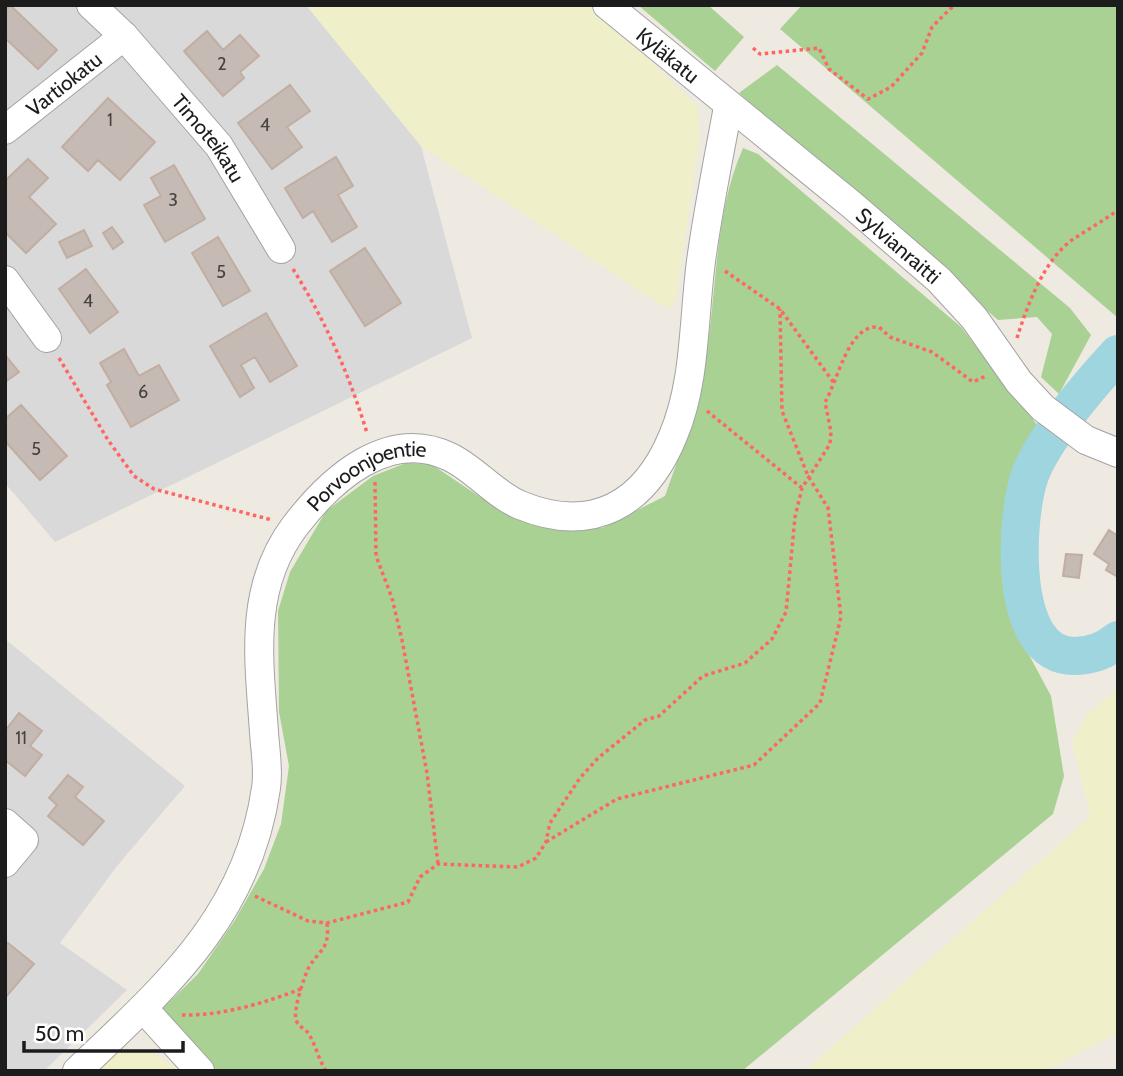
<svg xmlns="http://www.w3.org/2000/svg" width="1123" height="1076" font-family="Cabin,sans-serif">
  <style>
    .residential { fill: #dad9d9 }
    .farmland { fill: #efefca }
    .forest { fill: #a9d193 }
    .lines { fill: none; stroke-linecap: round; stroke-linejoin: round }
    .river { stroke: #9ed5df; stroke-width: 38 }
    .building { fill: #c6bab4; stroke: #c1aea2; stroke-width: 2 }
    .minor-casing { stroke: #a3a3a3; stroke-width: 30 }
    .path { stroke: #ff6661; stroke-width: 3.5; stroke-dasharray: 3.5 3.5; stroke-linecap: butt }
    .minor { stroke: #fff; stroke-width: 28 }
    .labels { text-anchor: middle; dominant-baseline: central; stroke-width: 6; stroke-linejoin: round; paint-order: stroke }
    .number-label { font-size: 18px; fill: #464442 }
    .street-label { font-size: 21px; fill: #1c1c1c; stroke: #fff }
  </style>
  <rect width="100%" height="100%" fill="#eee9e1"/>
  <path class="residential" d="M5,5H306L421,146L472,338L55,542L5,483Z
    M5,639L185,786L117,866L60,943L127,990L44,1071H5Z"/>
  <path class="farmland" d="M306,5H591L698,107L700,137L676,298L672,308L659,304L421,146Z
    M1118,688V1033L1045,1071H805L1090,816L1072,740L1087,714Z
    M151,1051L181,1071H98L118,1052Z"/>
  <path class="forest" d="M638,5H708L744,37L715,71Z
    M802,5H1118V318L780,29Z
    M777,65L1070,308L1091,335L1059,394L1041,377L1052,334L1037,317L998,320L739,93Z
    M743,148L758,154L961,327L1041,430L1017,473L1004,536L1028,653L1051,696L1064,776L1053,814L742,1071H214L159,1012L198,974L235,920L264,869L281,824L289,766L279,712L278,611L290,572L326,511L373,476L406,463L431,464L483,499L559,528H602L665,496C679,456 695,415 703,373C718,299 712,218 743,148Z"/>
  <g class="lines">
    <path class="river" d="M1118,354C1091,383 1043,439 1030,475C1015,518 1007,656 1074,656C1091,656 1105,651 1118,640"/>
  </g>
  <path class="building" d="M10,5L57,50L38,69L5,38V10Z
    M207,31L223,50L240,35L259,56L240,72L244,78L223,96L184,51Z
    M290,85L310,111L287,127L302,147L272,169L238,123Z
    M108,98L155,142L120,180L98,160L88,171L62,147Z
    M336,157L353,186L338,195L357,227L332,242L313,211L303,218L285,188Z
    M28,159L48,178L29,197L56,224L26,253L5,232V181Z
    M174,165L205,219L165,242L144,205L161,196L151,178Z
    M112,227L123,242L113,249L103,233Z
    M84,230L92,246L67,258L59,242Z
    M218,237L250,291L223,306L192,253Z
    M365,248L401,303L365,326L330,271Z
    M86,269L118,312L90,333L59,289Z
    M266,313L297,366L270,382L255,357L241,365L254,388L240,397L210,346Z
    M124,349L139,376L159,365L179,400L131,427L107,385L111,382L100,363Z
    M5,355L19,372L5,382Z
    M21,405L67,456L40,480L5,441V419Z
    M1109,530L1118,536V577L1106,570L1109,564L1094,554Z
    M1066,554L1082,555L1079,578L1063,576Z
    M19,713L42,731L30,746L42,755L25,776L5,760V731Z
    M68,775L83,787L75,797L104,821L83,845L48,816L57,805L49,798Z
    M8,943L34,964L5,998V947Z"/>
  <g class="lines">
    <defs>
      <g id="minor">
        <path id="s1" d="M91,5L124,36L219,146L281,249"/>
        <path id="s2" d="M607,5L852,205L939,280L974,318L1019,382L1043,408L1086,440L1118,453"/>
        <path id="s3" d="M5,130L124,36"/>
        <path d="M5,280L47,338"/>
        <path d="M5,823L24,840L5,863"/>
        <path d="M143,1008L200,1071"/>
        <path id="s4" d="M77,1071C165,987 248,916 266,788C269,770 265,750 264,732C259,660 248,588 295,526C331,479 388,427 450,457C475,469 494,494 520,505C593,535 645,504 673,436C697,380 693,314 702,254C709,205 719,156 728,107"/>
      </g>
    </defs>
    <use href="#minor" class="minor-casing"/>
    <path class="path" d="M753,48L760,54L819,48L829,69L868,99L891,87L922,53L932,27L954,5
      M293,269C326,322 349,374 367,433
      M725,271L780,309L834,383
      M1017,338C1027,306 1044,260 1072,240C1087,230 1103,221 1118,210
      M59,358L108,440L134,476L154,489L272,520
      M707,411L802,488
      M375,482L376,556L392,598L402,640L427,773L438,864
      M546,842L617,799L754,765L820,703L841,617L828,508L808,476L782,411L780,309
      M255,896L308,921L327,923L408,902L420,877L438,864L518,867L536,858L546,842L550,823L580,778L598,758L645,720L659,716L703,676L745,663L772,639L786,612L795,517L802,488L830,444L831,432L825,402C838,381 848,324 879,327L890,337L932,352L973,382L986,376
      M182,1015C222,1016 264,1003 301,989
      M326,1071C319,1060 316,1047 310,1036C307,1029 299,1028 296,1020C293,1010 304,977 309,967C320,949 330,949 327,923"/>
    <use href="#minor" class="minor"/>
  </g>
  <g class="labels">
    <g class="number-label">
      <text x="222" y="64">2</text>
      <text x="110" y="120">1</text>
      <text x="265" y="125">4</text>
      <text x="173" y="200">3</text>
      <text x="221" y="272">5</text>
      <text x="88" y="301">4</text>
      <text x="143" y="392">6</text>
      <text x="36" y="449">5</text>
      <text x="21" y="738">11</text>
    </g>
    <g class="street-label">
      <text stroke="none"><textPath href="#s2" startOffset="79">Kyläkatu</textPath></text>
      <text stroke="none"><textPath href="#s3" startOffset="75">Vartiokatu</textPath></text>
      <text stroke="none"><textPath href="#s1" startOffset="178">Timoteikatu</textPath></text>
      <text stroke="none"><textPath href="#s2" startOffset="378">Sylvianraitti</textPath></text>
      <text stroke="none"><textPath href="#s4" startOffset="710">Porvoonjoentie</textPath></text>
    </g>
  </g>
  <rect width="1123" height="1076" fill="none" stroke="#1c1c1c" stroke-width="14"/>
  <path d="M24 1041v10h159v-10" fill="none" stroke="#1c1c1c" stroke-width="3.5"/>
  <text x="35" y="1041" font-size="21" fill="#1c1c1c" stroke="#ffffff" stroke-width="5" paint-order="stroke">50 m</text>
</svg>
